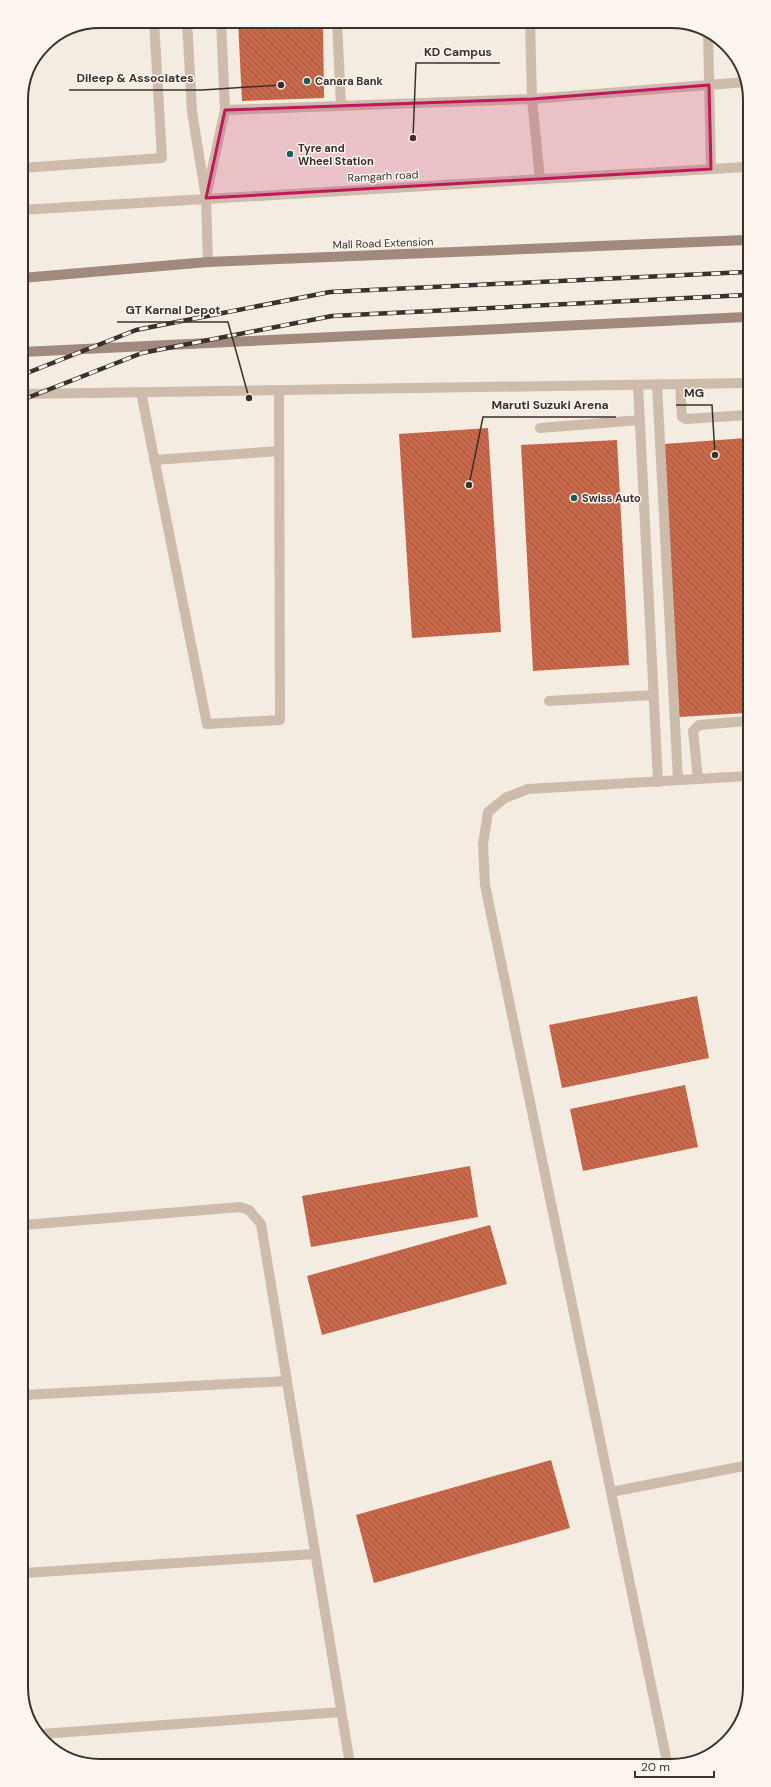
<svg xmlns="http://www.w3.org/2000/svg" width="771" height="1787" font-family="'DM Sans',sans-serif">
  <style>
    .building { fill: url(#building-back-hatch) }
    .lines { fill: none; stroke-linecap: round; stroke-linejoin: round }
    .service { stroke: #cdbbac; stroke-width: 10 }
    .minor { stroke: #cdbbac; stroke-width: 10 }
    .tertiary { stroke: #cdbbac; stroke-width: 10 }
    .secondary { stroke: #a18a7d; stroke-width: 10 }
    .rail-casing { stroke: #3b302b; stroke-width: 4.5 }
    .rail { stroke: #fbf5ee; stroke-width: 3; stroke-dasharray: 9; stroke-linecap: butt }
    .marked { fill: #c2185b; fill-opacity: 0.2; stroke: #c2185b; stroke-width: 3; stroke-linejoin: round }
    .poi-dot { fill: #1f5a5e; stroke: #fbf5ee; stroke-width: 1.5 }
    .labels { text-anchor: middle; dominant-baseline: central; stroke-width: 3; stroke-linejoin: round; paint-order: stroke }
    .poi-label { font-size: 11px; font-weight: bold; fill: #3b302b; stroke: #fbf5ee; text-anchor: start }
    .street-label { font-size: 11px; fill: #3b302b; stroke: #fbf5ee }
    .rim { fill: none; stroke: #3b302b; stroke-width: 2 }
    .leader { fill: none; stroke: #3b302b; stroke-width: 1.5 }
    .callout-dot { fill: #3b302b; stroke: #fbf5ee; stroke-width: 1.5 }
    .callout-label { font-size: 12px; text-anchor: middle; font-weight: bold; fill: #3b302b; stroke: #fbf5ee; stroke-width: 3; stroke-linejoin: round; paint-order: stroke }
  </style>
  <defs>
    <pattern id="building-back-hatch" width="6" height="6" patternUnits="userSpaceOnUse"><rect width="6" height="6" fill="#c8694b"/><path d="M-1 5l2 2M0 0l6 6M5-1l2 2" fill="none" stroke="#a4573f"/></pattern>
  </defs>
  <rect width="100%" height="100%" fill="#f4ebe1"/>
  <path class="building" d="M238,21H323L324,98L242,101Z
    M488,428L501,632L412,638L399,434Z
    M747,438V713L679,717L664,444Z
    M617,440L629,665L533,671L521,445Z
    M697,996L709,1058L562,1088L549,1025Z
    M685,1085L698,1147L583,1171L570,1109Z
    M470,1166L478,1217L311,1247L302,1196Z
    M490,1225L507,1284L322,1335L307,1276Z
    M551,1460L570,1528L374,1583L356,1515Z"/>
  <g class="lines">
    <path class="service" d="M21,168L162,158L154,21
      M638,385L658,782
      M657,385L678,780
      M680,385L682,417L686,419L747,415
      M141,392L207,724L280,720L279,390
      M540,428L640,420
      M154,460L279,451
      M549,701L653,695
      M698,779L693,731L699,725L747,721
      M24,1225L240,1207L249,1210L261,1224L350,1764
      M24,1395L286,1381
      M611,1492L749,1465
      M25,1573L314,1554
      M41,1734L341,1712
      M667,1762L485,885L483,844L488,812L505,798L528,789L748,776"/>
    <path class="minor" d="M337,21L341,106
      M530,21L532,99L540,179
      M708,33L711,169
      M225,110L532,99L746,82
      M21,210L746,167
      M22,394L747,383"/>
    <path class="tertiary" d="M187,21L192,112L206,198L208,262
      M207,192L225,110L221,21"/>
    <path class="secondary" d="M22,278L208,262L746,240
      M22,352L746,317"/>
    <defs>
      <path id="rail" d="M22,375L136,330L330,292L746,272
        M22,400L142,353L332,316L746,295"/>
    </defs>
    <use href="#rail" class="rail-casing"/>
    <use href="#rail" class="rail"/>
  </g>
  <path class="marked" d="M709,85L711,169L206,198L225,110L532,99Z"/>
  <g class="poi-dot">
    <circle cx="307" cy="81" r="4"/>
    <circle cx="290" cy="154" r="4"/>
    <circle cx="574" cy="498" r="4"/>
  </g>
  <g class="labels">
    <g class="poi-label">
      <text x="315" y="81">Canara Bank</text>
      <text x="298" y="148">Tyre and<tspan x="298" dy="13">Wheel Station</tspan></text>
      <text x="582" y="498">Swiss Auto</text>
    </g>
    <g class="street-label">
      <text transform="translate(383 176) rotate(-3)">Ramgarh road</text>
      <text transform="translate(383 243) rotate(-2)">Mall Road Extension</text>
    </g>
  </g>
  <path d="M0 0H771V1787H0ZM100 28H671A72 72 0 0 1 743 100V1687A72 72 0 0 1 671 1759H100A72 72 0 0 1 28 1687V100A72 72 0 0 1 100 28Z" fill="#fbf5ee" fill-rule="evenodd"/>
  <path class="rim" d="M100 28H671A72 72 0 0 1 743 100V1687A72 72 0 0 1 671 1759H100A72 72 0 0 1 28 1687V100A72 72 0 0 1 100 28Z"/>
  <path class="leader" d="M413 138L416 63H500M281 85L202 90H69M249 398L228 322H117M715 455L712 405H676M469 485L483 417H616"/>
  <g class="callout-dot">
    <circle cx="413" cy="138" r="4"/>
    <circle cx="281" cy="85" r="4"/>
    <circle cx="249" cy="398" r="4"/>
    <circle cx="715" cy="455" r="4"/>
    <circle cx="469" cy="485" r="4"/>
  </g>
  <g class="callout-label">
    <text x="458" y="56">KD Campus</text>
    <text x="135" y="82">Dileep &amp; Associates</text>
    <text x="173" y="314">GT Karnal Depot</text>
    <text x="694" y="397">MG</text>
    <text x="550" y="409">Maruti Suzuki Arena</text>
  </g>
  <path d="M635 1771v6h79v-6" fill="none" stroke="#3b302b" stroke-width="2"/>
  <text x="641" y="1771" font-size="12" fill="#3b302b" stroke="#fbf5ee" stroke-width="3" paint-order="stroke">20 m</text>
</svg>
